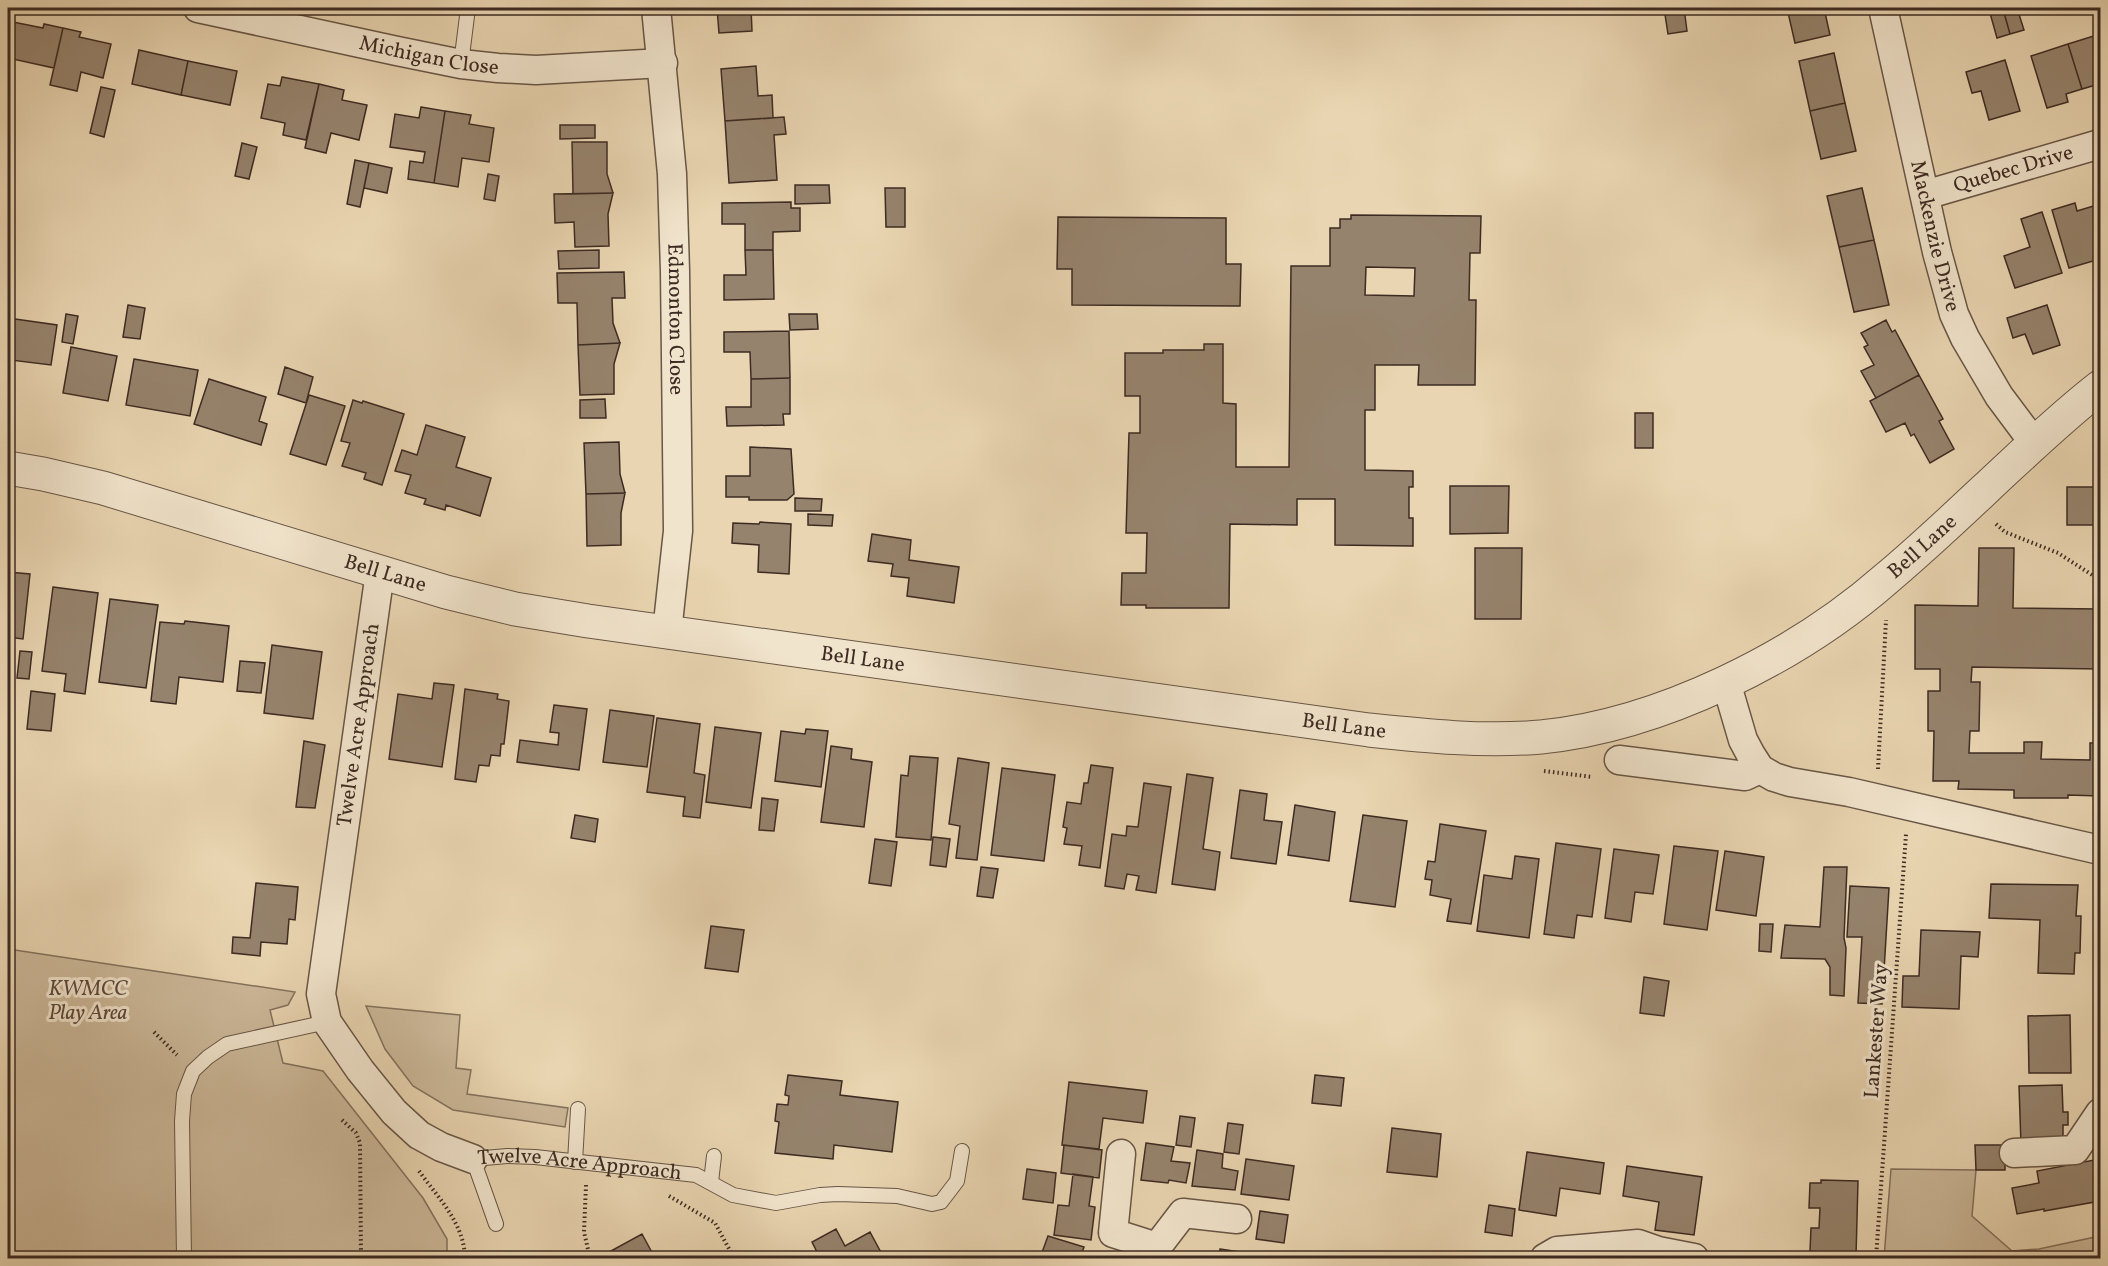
<svg xmlns="http://www.w3.org/2000/svg" width="2108" height="1266" font-family="Vollkorn,serif">
  <style>
    .green { fill: #ccb899; stroke: #84725e; stroke-width: 1.5 }
    .building { fill: #96836d; stroke: #3d2b23; stroke-width: 1.5; fill-rule: evenodd }
    .lines { fill: none; stroke-linecap: round; stroke-linejoin: round }
    .service-casing { stroke: #685646; stroke-width: 16 }
    .minor-casing { stroke: #685646; stroke-width: 31 }
    .tertiary-casing { stroke: #685646; stroke-width: 35 }
    .path { stroke: #3d2b23; stroke-width: 4; stroke-dasharray: 1.5 3; stroke-linecap: butt }
    .service { stroke: #f1e4cc; stroke-width: 14 }
    .minor { stroke: #f1e4cc; stroke-width: 28 }
    .tertiary { stroke: #f1e4cc; stroke-width: 33 }
    .labels { text-anchor: middle; dominant-baseline: central; stroke-width: 6; stroke-linejoin: round; paint-order: stroke }
    .street-label { font-size: 21px; fill: #3d2b23; stroke: #f1e4cc }
    .park-label { font-size: 21px; font-style: italic; fill: #5a473b; stroke: #f1e4cc }
  </style>
  <rect width="100%" height="100%" fill="#e9d5b1"/>
  <filter id="stains"><feTurbulence type="fractalNoise" baseFrequency=".00333" numOctaves="4"/><feColorMatrix values="0 0 0 0 .2 0 0 0 0 .09 0 0 0 0 .02 0 0 0 .5 -.17"/></filter>
  <radialGradient id="worn" r=".72"><stop offset=".6" stop-color="#630" stop-opacity="0"/><stop offset="1" stop-color="#630" stop-opacity=".3"/></radialGradient>
  <path class="green" d="M8,949L295,992L288,1005L270,1010L283,1063L323,1071L423,1198L447,1239V1258H8Z
    M366,1006L460,1015L456,1068L471,1070L467,1094L568,1108L565,1127L453,1110L413,1086L385,1049Z
    M1891,1169L1976,1170L1972,1216L2012,1251L2039,1249L2100,1236V1258H1884Z"/>
  <path class="building" d="M717,8H751L752,31L719,33Z
    M1664,8H1684L1687,31L1668,34Z
    M1787,8H1824L1830,35L1795,43Z
    M1932,8H1956L1933,12Z
    M2009,8H2017L2024,30L2010,34L2003,9Z
    M2003,9L2010,34L1997,38L1990,13Z
    M13,22L43,28L44,24L63,28L54,68L8,58V43Z
    M63,28L81,32L79,37L111,44L103,78L81,72L77,91L50,85Z
    M2100,34V90L2099,84L2082,89L2068,44Z
    M2068,44L2082,89L2066,94L2068,102L2047,108L2031,56Z
    M139,50L188,61L181,95L132,84Z
    M1834,53L1845,103L1810,111L1799,61Z
    M2005,60L2020,111L1989,120L1981,91L1972,93L1966,72Z
    M188,61L237,71L230,105L181,95Z
    M756,66L758,96L772,95L773,118L725,121L721,69Z
    M282,77L319,84L306,140L283,135L285,123L261,118L268,84L280,86Z
    M319,84L344,90L342,100L367,105L359,140L331,133L326,153L305,148Z
    M101,87L115,90L104,137L90,133Z
    M1845,103L1856,151L1821,159L1810,111Z
    M421,107L445,111L434,183L408,179L410,161L423,163L425,152L390,147L395,114L419,118Z
    M445,111L471,115L469,124L494,128L489,162L462,158L458,187L434,183Z
    M784,117L786,134L774,135L777,180L729,183L725,121Z
    M560,125H595V138L560,139Z
    M572,142H607V174L613,193L573,194Z
    M242,143L257,147L249,179L235,176Z
    M355,160L369,163L360,207L347,204Z
    M369,163L392,168L387,193L364,188Z
    M488,174L499,176L495,201L484,199Z
    M795,185H829L830,203L795,204Z
    M885,188H905V227H886Z
    M1862,188L1874,240L1839,247L1827,196Z
    M613,193L608,214L609,246L575,247L574,222L555,223L554,194Z
    M791,202V208H800V231L773,232V250H745V224H722V203Z
    M2075,203L2077,211L2100,204V259L2069,268L2052,210Z
    M2042,212L2062,273L2015,288L2004,256L2030,247L2021,219Z
    M1351,215L1481,216L1480,253H1470L1469,300H1476L1475,385H1418L1419,365H1375V410H1365V470L1413,471V487H1409V518H1413V546L1335,545V499H1297V525L1230,524L1229,608H1146V605H1121L1122,573H1146L1147,533H1126L1129,433H1140V396H1125V353H1163V350H1204V344H1223V403L1236,404V467H1289L1291,266H1330V228H1340V219H1351ZM1366,267L1415,268L1414,296L1365,295Z
    M1058,217L1226,218V264H1241L1240,306L1072,305V269H1057Z
    M1874,240L1889,305L1854,312L1839,247Z
    M599,250V268L559,269L558,251Z
    M745,250H773L774,299L724,300V275H746Z
    M624,272L625,298H612L613,323L620,343L578,345L577,303H558L557,273Z
    M128,305L145,308L140,339L123,337Z
    M2047,305L2060,345L2033,354L2025,334L2013,338L2007,318Z
    M66,314L78,316L73,344L62,342Z
    M789,314H817L818,329L790,330Z
    M8,318L57,325L51,365L11,360L8,382Z
    M1886,320L1892,332L1895,330L1919,375L1876,398L1861,371L1874,365L1864,347L1868,345L1861,333Z
    M789,331L790,378L751,379L750,352H724V332Z
    M620,343L614,364V394L580,395L578,345Z
    M71,347L117,356L108,401L63,393Z
    M134,359L198,370L190,416L126,405Z
    M285,367L313,377L306,403L278,394Z
    M1919,375L1943,419L1939,421L1954,449L1930,463L1914,434L1911,436L1905,423L1886,432L1870,401Z
    M790,378V414H783L784,425L727,426L726,407H751V379Z
    M209,379L266,397L259,421L267,424L261,445L194,424Z
    M309,395L345,406L326,465L290,454Z
    M605,399L606,418H580V400Z
    M353,400L362,403L363,401L404,414L382,485L364,479L366,473L342,466L350,443L341,441Z
    M1635,413H1653V448H1635Z
    M426,425L465,437L456,467L491,478L480,516L446,505L445,510L424,504L426,499L405,493L411,475L395,471L402,450L417,455Z
    M619,442L620,474L625,493L586,494L584,443Z
    M750,447L791,449L794,494L787,500H749V497H726V476H750Z
    M1450,486H1509L1508,533L1450,534Z
    M2067,487H2100V525H2067Z
    M625,493L621,513V545L587,546L586,494Z
    M795,498L822,499L821,511H795Z
    M808,514L833,515L832,526L808,525Z
    M760,522L791,524L789,574L758,572L759,545L732,543L733,523L759,524Z
    M872,534L911,540L909,560L959,567L954,603L907,596L909,578L891,576L893,564L868,561Z
    M1475,548H1522L1521,619H1475Z
    M1979,548H2014L2013,608L2100,609V669L1972,667L1971,682H1980L1979,731H1970L1969,753H2024V742H2042L2041,759L2090,760V743H2100V796L2068,795V798H2014V790L1958,789L1959,781H1933L1934,731H1928V691H1940V669H1915V605L1978,606Z
    M8,572L30,574L23,639L8,637Z
    M53,587L98,593L85,694L64,691L66,674L42,671Z
    M110,599L158,605L146,688L99,682Z
    M185,621L229,626L223,682L179,677L176,704L151,701L160,622L184,624Z
    M272,645L322,652L313,719L264,713Z
    M20,651L32,652L29,679L17,678Z
    M240,661L265,663L261,693L237,691Z
    M434,683L454,685L442,767L389,759L398,694L432,699Z
    M465,689L498,694L497,699L509,701L504,744H501L500,756L491,755L489,766L479,765L476,782L455,779Z
    M31,691L55,694L51,731L27,729Z
    M554,705L587,709L579,770L517,762L520,740L558,745L559,733L550,732Z
    M610,710L654,716L647,767L603,762Z
    M657,718L700,724L694,773L705,775L700,818L683,816L685,797L647,792Z
    M715,727L761,733L751,808L706,802Z
    M806,729L828,731L821,787L775,781L781,731L805,734Z
    M304,741L325,745L315,808L296,807Z
    M831,746L852,749L851,759L872,762L864,827L821,822Z
    M910,756L938,758L931,840L896,837L901,775L908,776Z
    M958,758L989,763L977,860L956,858L960,826L949,824Z
    M1091,765L1113,768L1100,868L1079,865L1082,846L1064,844L1067,828L1063,827L1067,802L1081,804L1084,783H1088Z
    M1002,768L1055,775L1044,861L991,855Z
    M1187,774L1213,778L1203,849L1220,852L1215,890L1172,884Z
    M1144,783L1171,787L1156,893L1136,890L1139,876L1127,874L1124,889L1105,886L1112,834L1126,836L1127,826L1138,827Z
    M1240,790L1267,794L1264,820L1282,822L1276,864L1231,858Z
    M762,798L778,800L774,831L759,830Z
    M1295,805L1335,812L1329,861L1288,855Z
    M575,815L598,819L595,842L571,838Z
    M1363,815L1407,821L1395,907L1350,901Z
    M1440,824L1486,831L1471,924L1447,921L1451,899L1430,895L1432,880L1425,879L1428,861L1435,862Z
    M933,837L950,839L946,867L930,865Z
    M875,839L897,842L891,886L869,883Z
    M1556,843L1601,849L1592,917L1577,915L1574,938L1544,934Z
    M1674,846L1718,851L1707,930L1664,924Z
    M1614,849L1659,855L1653,894L1635,892L1631,922L1605,918Z
    M1725,851L1764,857L1756,916L1716,910Z
    M1515,856L1539,859L1529,938L1477,931L1484,875L1512,879Z
    M981,867L998,869L993,898L977,896Z
    M1824,867H1847L1844,938L1846,948L1844,996L1830,995V967L1825,959L1781,958L1785,925L1820,927Z
    M256,883L298,887L295,920L289,919L287,944L261,942L260,956L232,953L233,937L250,938Z
    M1991,884L2078,885L2076,916H2081L2080,953H2075L2074,974L2038,973L2040,920L1989,918Z
    M1850,886L1889,888L1882,1004L1858,1003L1862,937H1847Z
    M1760,924H1773L1771,952L1759,951Z
    M711,926L744,930L738,972L705,968Z
    M1921,930L1980,932L1978,957L1961,956L1959,1009L1902,1007L1903,976H1919Z
    M1644,977L1669,981L1664,1016L1640,1013Z
    M2070,1015L2071,1073H2029L2028,1016Z
    M788,1075L842,1081L840,1095L898,1102L892,1152L834,1145L833,1159L775,1153L779,1122L775,1121L777,1104L788,1105L789,1096L785,1095Z
    M1315,1075L1344,1078L1341,1106L1312,1103Z
    M1069,1082L1147,1091L1143,1123L1103,1118L1099,1149L1062,1145Z
    M2062,1085L2063,1112H2068V1125H2063V1143L2021,1144L2019,1086Z
    M1180,1116L1195,1118L1191,1147L1176,1145Z
    M1228,1123L1243,1125L1239,1154L1224,1152Z
    M1392,1128L1441,1134L1437,1177L1387,1172Z
    M1146,1143L1174,1147L1171,1161L1190,1163L1186,1183L1169,1180L1168,1183L1141,1180Z
    M1064,1145L1102,1150L1099,1178L1061,1173Z
    M1975,1145H2005V1170H1976Z
    M1197,1150L1223,1154L1222,1168L1238,1171L1235,1190L1192,1186Z
    M1527,1152L1604,1163L1600,1194L1560,1188L1556,1216L1519,1210Z
    M1246,1159L1294,1166L1289,1200L1241,1194Z
    M2094,1160L2096,1169L2100,1168V1201L2044,1211V1209L2017,1214L2012,1188L2039,1183L2037,1171Z
    M1627,1166L1702,1177L1694,1235L1655,1230L1659,1202L1623,1196Z
    M1027,1169L1056,1173L1053,1203L1023,1199Z
    M1073,1174L1093,1177L1089,1206L1095,1207L1091,1240L1054,1235L1058,1205L1069,1206Z
    M1821,1180L1858,1181L1856,1256H1852V1258H1824L1820,1257V1252L1810,1251L1811,1228H1819L1820,1208H1809L1810,1183H1821Z
    M1489,1205L1515,1209L1512,1236L1485,1232Z
    M1260,1211L1288,1215L1284,1243L1256,1239Z
    M836,1229L845,1246L870,1232L884,1258H820L812,1242Z
    M642,1234L655,1258H601L600,1257Z
    M1048,1236L1084,1247L1080,1258H1040Z
    M1220,1249L1254,1254L1253,1258H1219Z
    M1436,1252L1460,1254V1258H1435Z
    M1254,1254L1287,1258H1253Z"/>
  <g class="lines">
    <defs>
      <g id="service">
        <path d="M461,64L468,8"/>
        <path d="M575,1162L578,1109"/>
        <path d="M711,1182L714,1156"/>
        <path id="s1" d="M496,1224L473,1159L507,1156L535,1157L696,1175L733,1195L776,1203L820,1195L838,1194L897,1196L932,1204L941,1202L957,1181L962,1151"/>
        <path d="M184,1258L182,1121L184,1094L193,1071L208,1057L227,1044L327,1022"/>
      </g>
      <g id="minor">
        <path id="s2" d="M198,8L397,51L461,64L498,68L536,70L663,63"/>
        <path id="s3" d="M656,8L672,174L675,271L678,531L667,632"/>
        <path id="s4" d="M1883,8L1937,252L1954,314L1965,338L1999,396L2034,443"/>
        <path id="s5" d="M1925,195L2100,144"/>
        <path d="M380,572L321,994L327,1022L360,1070L394,1112L419,1135L441,1147L473,1159"/>
        <path d="M1726,682L1743,740L1751,755L1760,769L1774,777L1790,782L1849,792L2100,850"/>
        <path d="M1619,760L1745,776L1760,769"/>
        <path d="M2014,1153L2075,1150L2100,1113"/>
        <path d="M1121,1154L1113,1233L1157,1247"/>
        <path d="M1155,1258L1157,1247L1183,1213L1237,1219"/>
        <path d="M1545,1258L1557,1251L1638,1244L1658,1251L1694,1258"/>
      </g>
      <g id="tertiary">
        <path id="s6" d="M8,468L43,474L103,488L446,592L515,609L588,621L1369,730C1426,736 1483,742 1541,737C1661,725 1797,657 1887,578C1930,542 1970,503 2011,465C2040,438 2069,411 2100,387"/>
      </g>
    </defs>
    <use href="#service" class="service-casing"/>
    <use href="#minor" class="minor-casing"/>
    <use href="#tertiary" class="tertiary-casing"/>
    <path class="path" d="M1996,524L2005,532L2058,553L2100,580
      M1878,769L1886,620
      M1544,771L1593,777
      M154,1032L177,1055
      M342,1120L356,1133L360,1143L361,1258
      M419,1171C439,1199 464,1223 465,1258
      M586,1185L584,1232L590,1258
      M669,1196L715,1223L734,1258
      M1876,1258L1906,834"/>
    <use href="#service" class="service"/>
    <use href="#minor" class="minor"/>
    <use href="#tertiary" class="tertiary"/>
  </g>
  <g class="labels">
    <g class="street-label">
      <text stroke="none"><textPath href="#s2" startOffset="236">Michigan Close</textPath></text>
      <text stroke="none"><textPath href="#s5" startOffset="92">Quebec Drive</textPath></text>
      <text stroke="none"><textPath href="#s4" startOffset="234">Mackenzie Drive</textPath></text>
      <text stroke="none"><textPath href="#s3" startOffset="312">Edmonton Close</textPath></text>
      <text stroke="none"><textPath href="#s6" startOffset="1995">Bell Lane</textPath></text>
      <text stroke="none"><textPath href="#s6" startOffset="392">Bell Lane</textPath></text>
      <text stroke="none"><textPath href="#s6" startOffset="878">Bell Lane</textPath></text>
      <text transform="translate(359 725) rotate(-82)">Twelve Acre Approach</text>
      <text stroke="none"><textPath href="#s6" startOffset="1364">Bell Lane</textPath></text>
      <text transform="translate(1877 1031) rotate(-86)">Lankester Way</text>
      <text stroke="none"><textPath href="#s1" startOffset="176">Twelve Acre Approach</textPath></text>
    </g>
    <g class="park-label">
      <text x="88" y="989">KWMCC<tspan x="88" dy="24">Play Area</tspan></text>
    </g>
  </g>
  <rect width="2108" height="1266" fill="none" stroke="#e9d5b1" stroke-width="30"/>
  <rect x="9" y="9" width="2090" height="1248" fill="none" stroke="#3d2b23" stroke-width="3"/>
  <rect x="15" y="15" width="2078" height="1236" fill="none" stroke="#3d2b23" stroke-width="1.5"/>
  <rect width="100%" height="100%" filter="url(#stains)"/>
  <rect width="100%" height="100%" fill="url(#worn)"/>
</svg>
